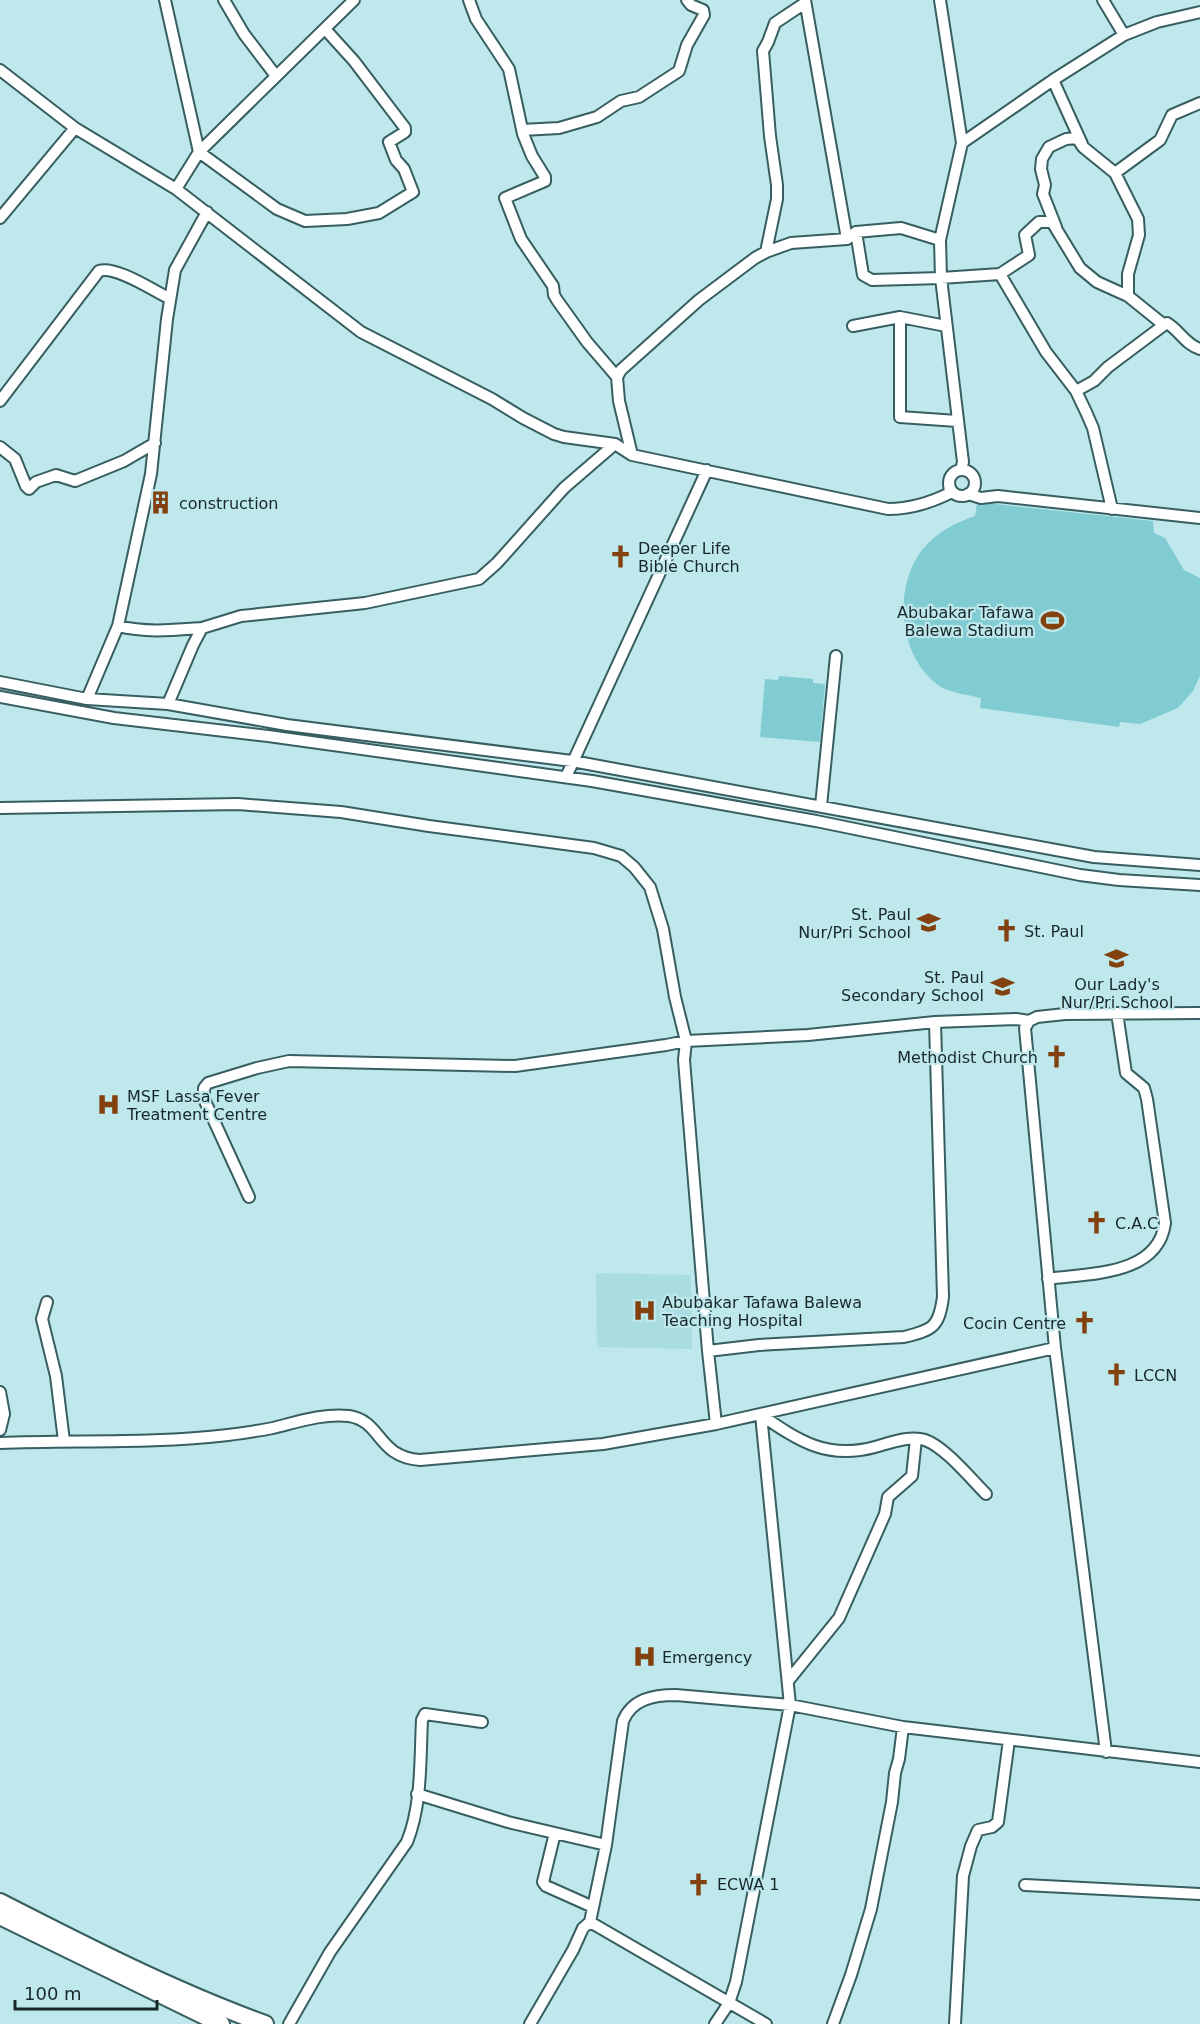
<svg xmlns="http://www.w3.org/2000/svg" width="1200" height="2024" font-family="'DejaVu Sans',sans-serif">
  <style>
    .built { fill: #aadde2 }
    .green { fill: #81ccd3 }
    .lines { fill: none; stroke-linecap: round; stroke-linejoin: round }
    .minor-casing { stroke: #375e61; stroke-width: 14 }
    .highway-casing { stroke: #375e61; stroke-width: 20 }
    .minor { stroke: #fff; stroke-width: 10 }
    .highway { stroke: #fff; stroke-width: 16 }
    .labels { text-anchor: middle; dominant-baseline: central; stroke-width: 4.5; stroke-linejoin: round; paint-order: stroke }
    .poi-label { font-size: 16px; fill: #18282a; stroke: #bee8eb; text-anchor: start }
  </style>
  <rect width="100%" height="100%" fill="#bee8eb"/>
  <path class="built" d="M596,1273L691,1275L692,1349L597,1347Z"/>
  <path class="green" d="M977,502L1153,521L1154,533L1165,538L1184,570L1200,578V676L1193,691L1178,708L1140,724L1120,722L1119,727L980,708L981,698C969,695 951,693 941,687C899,660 892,589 922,550C936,533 954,523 975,516Z
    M779,676L813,679V683L825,684L820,742L760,737L765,679L778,680Z"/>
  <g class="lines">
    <defs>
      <path id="minor" d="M165,0L199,152L277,209L305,221L347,219L379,213L413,192L404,169L396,160L389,142L405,132V128L354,61L325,29
        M224,0L244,34L276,76
        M469,0L476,19L509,69L523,134L532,156L545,177V181L505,198L521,239L553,286L554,295L557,300L587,342L617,377L619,401L632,455
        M805,0L847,239
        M940,0L962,143L940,240L941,278L963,462L961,470
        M1103,0L1124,35
        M0,70L75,128L176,189L361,332L492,399L523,418L554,434L564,437L615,444L632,455L888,509C911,509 930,503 950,493L949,484
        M1053,80L1082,144
        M522,130L559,128L597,117L621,101L639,97L679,71L687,45L704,15L703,10L691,5L687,0
        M962,143L1053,80L1124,35L1157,22L1200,12
        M1115,173L1160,140L1172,115L1200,103
        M176,189L199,152L354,0
        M0,218L75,128
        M1056,227L1043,194L1045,185L1041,169L1042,159L1049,147L1066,139L1077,138L1083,147L1115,173L1138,219L1139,235L1128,274V296
        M856,232L863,275L872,280L941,278L1000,274L1029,255L1025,235L1039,222H1052L1080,268L1097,282L1128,296L1164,325L1167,323C1180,331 1186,345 1200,349
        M766,252L777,199V185L770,136L763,51L768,42L775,23L805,3
        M1000,274L1046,352L1076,391L1086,412L1093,428L1112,509
        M900,317V417L957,421
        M853,326L900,317L946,326
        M617,377L621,370L699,300L755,258L766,252L791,243L847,239L856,232L901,228L940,240
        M1076,391L1094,381L1108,367L1164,325
        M0,401L99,271C115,265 154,291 169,298
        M0,447L15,459L26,486L29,489L36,482L56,475L75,481L124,461L155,443
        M949 483a13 13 0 1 1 26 0a13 13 0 1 1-26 0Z
        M968,494L981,498L998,496L1200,518
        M118,626C146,633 174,630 202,628
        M0,682L87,699L168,704L287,725L572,761L1094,857L1200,865
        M0,697L114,718L268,736L592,781L816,821L1080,875L1119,880L1200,885
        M87,699L118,626L151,474L167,319L175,270L207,212
        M168,704L193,645L202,628L241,616L365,603L479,579L497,563L564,488L615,444
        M566,777L707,470
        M821,806L836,656
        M0,808L238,804L341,812L429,826L594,848L621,856L634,867L650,887L663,929L675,997L686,1041L684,1060L708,1351L716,1424
        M249,1197L204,1099V1088L208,1083L257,1068L289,1061L515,1066L666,1045L686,1041L808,1035L935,1022L1016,1019L1029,1021
        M1048,1279C1089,1273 1158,1276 1165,1223L1147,1099L1144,1088L1126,1073L1117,1013
        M47,1302L42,1319L56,1376L64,1441
        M708,1351L759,1345L904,1337C933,1330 939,1327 943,1297L935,1022
        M0,1392L4,1414L0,1430
        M761,1415C799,1441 827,1460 875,1447C890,1443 910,1435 925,1440C945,1447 971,1479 986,1494
        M0,1443C76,1440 153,1444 228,1435C243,1433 258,1431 273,1428C297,1422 324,1413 349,1416C382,1421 377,1457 420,1460L603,1444L716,1424L1055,1348
        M788,1681L839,1618L885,1514L888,1497L912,1476L916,1439
        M1106,1752L1055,1348L1025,1028L1029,1021L1037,1017L1065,1014L1200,1013
        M417,1794L508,1822L606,1845
        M555,1833L543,1882L546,1886L593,1907
        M1025,1885L1200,1894
        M590,1922L766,2024
        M289,2024L330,1952L407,1842C422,1805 420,1760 422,1720L425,1714L482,1722
        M530,2024L573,1950L583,1928L590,1922L606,1845L623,1721C632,1699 653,1695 676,1695L790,1705L903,1727L1200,1762
        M715,2024L729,2003L736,1982L790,1705L761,1415
        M833,2024L851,1975L871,1909L892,1802L895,1773L899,1759L903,1727
        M955,2024L963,1876L971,1846L978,1830L992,1827L998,1822L1009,1740"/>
      <path id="highway" d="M0,1902C86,1946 174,1991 265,2024
        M0,1916L221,2024"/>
    </defs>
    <use href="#minor" class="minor-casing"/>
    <use href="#highway" class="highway-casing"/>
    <use href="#minor" class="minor"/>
    <use href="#highway" class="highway"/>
  </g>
  <defs>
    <symbol id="building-bare" viewBox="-9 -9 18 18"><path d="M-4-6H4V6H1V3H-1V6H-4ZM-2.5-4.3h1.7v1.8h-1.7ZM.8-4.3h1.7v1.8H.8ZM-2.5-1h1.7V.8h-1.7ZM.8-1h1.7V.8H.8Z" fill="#834110" stroke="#bee8eb" stroke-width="2.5" paint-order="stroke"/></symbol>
    <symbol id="church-bare" viewBox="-9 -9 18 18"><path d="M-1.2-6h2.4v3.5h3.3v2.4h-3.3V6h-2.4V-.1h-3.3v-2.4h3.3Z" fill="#834110" stroke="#bee8eb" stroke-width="2.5" paint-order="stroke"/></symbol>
    <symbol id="stadium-bare" viewBox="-9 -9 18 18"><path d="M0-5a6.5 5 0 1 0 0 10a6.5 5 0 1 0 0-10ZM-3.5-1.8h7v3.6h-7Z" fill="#834110" stroke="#bee8eb" stroke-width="2.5" paint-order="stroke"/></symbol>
    <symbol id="school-bare" viewBox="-9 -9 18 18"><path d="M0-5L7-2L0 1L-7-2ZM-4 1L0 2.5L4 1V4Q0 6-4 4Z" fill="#834110" stroke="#bee8eb" stroke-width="2.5" paint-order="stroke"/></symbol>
    <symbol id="hospital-bare" viewBox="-9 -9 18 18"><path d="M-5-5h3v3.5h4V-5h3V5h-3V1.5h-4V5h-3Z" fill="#834110" stroke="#bee8eb" stroke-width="2.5" paint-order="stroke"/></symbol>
  </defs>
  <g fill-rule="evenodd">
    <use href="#building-bare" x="144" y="486" width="33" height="33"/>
    <use href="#church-bare" x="604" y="540" width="33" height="33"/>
    <use href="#stadium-bare" x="1036" y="604" width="33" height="33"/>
    <use href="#school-bare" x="912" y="906" width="33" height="33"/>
    <use href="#church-bare" x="990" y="914" width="33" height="33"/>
    <use href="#school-bare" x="1100" y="942" width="33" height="33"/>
    <use href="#school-bare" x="986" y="970" width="33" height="33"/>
    <use href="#church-bare" x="1040" y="1040" width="33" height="33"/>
    <use href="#hospital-bare" x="92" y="1088" width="33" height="33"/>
    <use href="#church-bare" x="1080" y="1206" width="33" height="33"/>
    <use href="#hospital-bare" x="628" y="1294" width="33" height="33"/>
    <use href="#church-bare" x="1068" y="1306" width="33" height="33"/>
    <use href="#church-bare" x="1100" y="1358" width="33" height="33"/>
    <use href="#hospital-bare" x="628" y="1640" width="33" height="33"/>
    <use href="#church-bare" x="682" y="1868" width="33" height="33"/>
  </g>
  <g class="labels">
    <g class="poi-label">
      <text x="179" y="503">construction</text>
      <text x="638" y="548">Deeper Life<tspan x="638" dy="18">Bible Church</tspan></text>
      <text x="1034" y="612" text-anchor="end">Abubakar Tafawa<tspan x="1034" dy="18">Balewa Stadium</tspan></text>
      <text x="911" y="914" text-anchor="end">St. Paul<tspan x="911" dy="18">Nur/Pri School</tspan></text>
      <text x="1024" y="931">St. Paul</text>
      <text x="984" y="977" text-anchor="end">St. Paul<tspan x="984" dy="18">Secondary School</tspan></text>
      <text x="1117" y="984" text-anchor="middle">Our Lady's<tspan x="1117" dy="18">Nur/Pri School</tspan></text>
      <text x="1038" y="1057" text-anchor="end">Methodist Church</text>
      <text x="127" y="1096">MSF Lassa Fever<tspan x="127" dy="18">Treatment Centre</tspan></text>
      <text x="1115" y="1223">C.A.C</text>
      <text x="662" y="1302">Abubakar Tafawa Balewa<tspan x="662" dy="18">Teaching Hospital</tspan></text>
      <text x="1066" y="1323" text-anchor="end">Cocin Centre</text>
      <text x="1134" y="1375">LCCN</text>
      <text x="662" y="1657">Emergency</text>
      <text x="717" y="1884">ECWA 1</text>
    </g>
  </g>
  <path d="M15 2000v9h142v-9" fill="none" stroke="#18282a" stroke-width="3"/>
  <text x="24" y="2000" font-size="18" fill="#18282a" stroke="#bee8eb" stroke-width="4.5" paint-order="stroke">100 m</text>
</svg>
